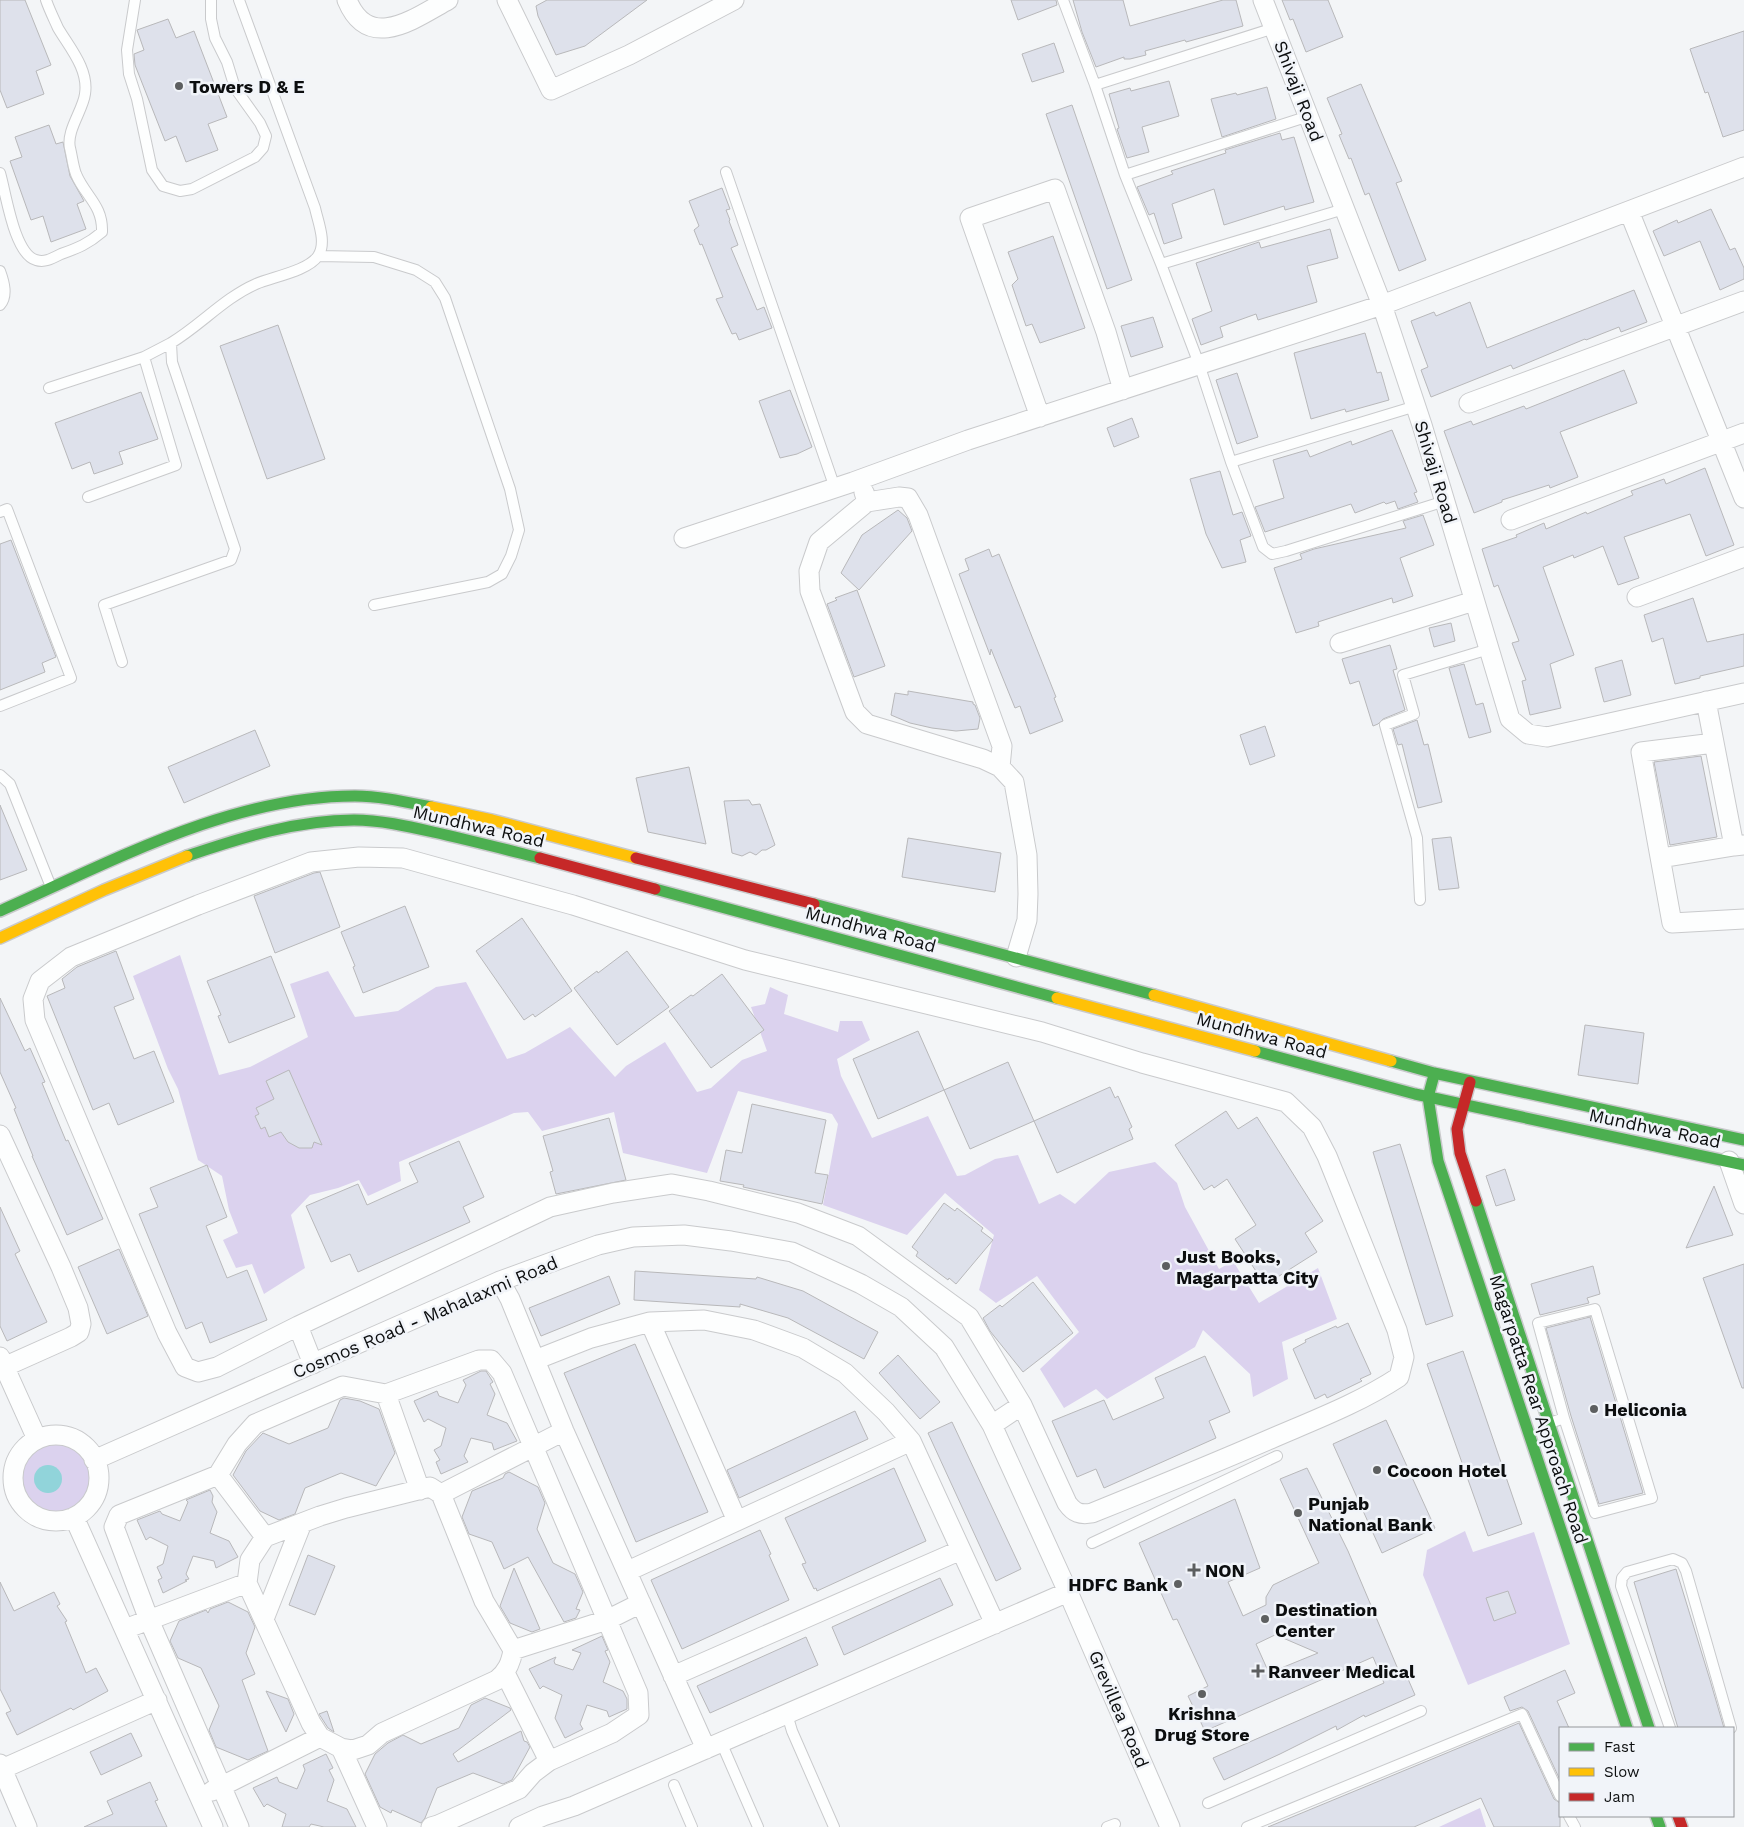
<svg xmlns="http://www.w3.org/2000/svg" width="1744" height="1827" font-family="'Work Sans',sans-serif">
  <style>
    .green { fill: #dbd2ee }
    .water { fill: #91d4da }
    .building { fill: #dee1eb; stroke: #b8b8ba; fill-rule: evenodd }
    .lines { fill: none; stroke-linecap: round; stroke-linejoin: round }
    .lane-casing { stroke: #c9cacc; stroke-width: 12 }
    .street-casing { stroke: #c9cacc; stroke-width: 21 }
    .fast-casing { stroke: #c9cacc; stroke-width: 14 }
    .slow-casing { stroke: #c9cacc; stroke-width: 14 }
    .jam-casing { stroke: #c9cacc; stroke-width: 14 }
    .lane { stroke: #fdfefe; stroke-width: 10 }
    .street { stroke: #fdfefe; stroke-width: 19 }
    .fast { stroke: #4caf50; stroke-width: 11 }
    .slow { stroke: #ffc107; stroke-width: 11 }
    .jam { stroke: #c62828; stroke-width: 11 }
    .poi-dot { fill: #5d5f60; stroke: #f1f4f9; stroke-width: 2 }
    .labels { text-anchor: middle; dominant-baseline: central; stroke-width: 5; stroke-linejoin: round; paint-order: stroke }
    .poi-label { font-size: 18px; font-weight: bold; fill: #0c0e0f; stroke: #f1f4f9; text-anchor: start }
    .street-label { font-size: 18px; fill: #0c0e0f; stroke: #f1f4f9 }
  </style>
  <rect width="100%" height="100%" fill="#f3f5f7"/>
  <path class="green" d="M180,955L219,1075L250,1067L308,1037L290,984L328,971L355,1017L398,1011L436,987L466,982L507,1059L525,1053L570,1027L615,1077L626,1066L665,1042L697,1092L711,1088L742,1060L767,1051L751,1007L765,1004L770,987L788,995L784,1014L838,1032L840,1021H862L870,1040L837,1059L841,1076L872,1138L928,1116L957,1176L965,1175L995,1159L1018,1155L1039,1204L1060,1194L1075,1204L1109,1172L1155,1162L1177,1183L1185,1207L1219,1269L1233,1261L1259,1303L1318,1268L1337,1319L1282,1342L1288,1379L1253,1397L1250,1374L1203,1330L1195,1347L1107,1399L1096,1389L1064,1408L1040,1369L1079,1332L1037,1276L996,1303L979,1290L994,1235L945,1193L907,1235L823,1205L838,1124L832,1114L738,1091L707,1173L623,1153L614,1112L542,1131L528,1112L514,1113L399,1162L401,1181L368,1196L359,1180L338,1188L310,1195L291,1215L305,1268L264,1294L252,1264L236,1268L223,1240L238,1233L229,1210L222,1176L198,1160L178,1089L168,1069L133,976Z
    M21 1478a35 35 0 1 1 70 0a35 35 0 1 1-70 0Z
    M1465,1531L1473,1552L1534,1532L1570,1644L1468,1685L1423,1575L1427,1550Z
    M1480,1808L1486,1827H1439Z"/>
  <path class="water" d="M34 1479a14 14 0 1 1 28 0a14 14 0 1 1-28 0Z"/>
  <path class="building" d="M0,0H25L51,65L36,71L44,94L7,108L0,90Z
    M547,0H647L585,46L556,55L538,16L536,6Z
    M1011,0H1056L1057,5L1018,20Z
    M1073,0H1123L1130,26L1223,0H1236L1243,26L1186,42L1185,40L1145,51L1146,55L1130,59H1124V57L1096,67L1082,32Z
    M1282,0H1328L1343,37L1306,52L1293,19L1290,20Z
    M168,19L176,38L194,31L227,117L208,124L218,150L186,162L176,136L165,141L135,65L134,54L144,50L137,30Z
    M1744,31V130L1723,137L1708,92L1705,93L1690,49Z
    M1054,43L1064,72L1032,82L1022,54Z
    M1169,81L1179,116L1142,127L1149,152L1127,158L1117,129L1119,128L1109,94L1130,88L1131,91Z
    M1361,84L1402,181L1396,183L1426,260L1399,271L1369,193L1365,195L1351,158L1349,159L1339,135L1342,134L1327,98Z
    M1267,87L1276,119L1222,137L1211,99L1236,93L1237,95Z
    M1072,105L1132,280L1107,289L1046,114Z
    M49,125L56,144L63,142L70,176L84,201L77,204L86,229L51,242L43,216L31,220L10,161L22,157L15,137Z
    M1280,133L1282,140L1294,137L1314,202L1285,210L1284,206L1224,225L1214,189L1172,204L1182,238L1164,244L1154,213L1149,215L1137,187L1173,174L1171,171L1226,153L1225,150Z
    M722,188L730,209L726,210L730,220L729,221L738,245L731,248L757,310L764,307L772,328L739,340L736,333L732,334L716,299L723,297L702,244L700,245L694,230L699,226L689,201Z
    M1711,209L1730,250L1735,248L1744,268V279L1720,290L1700,241L1664,256L1653,231L1677,220L1678,223Z
    M1330,229L1338,258L1307,266L1317,302L1258,320L1256,314L1220,327L1223,337L1201,345L1192,319L1212,311L1196,263L1259,242L1261,248Z
    M1053,236L1085,328L1040,343L1032,324L1026,326L1012,285L1018,279L1008,252Z
    M1634,290L1647,322L1621,332L1619,327L1586,340L1585,339L1513,369L1511,365L1431,397L1421,370L1428,367L1411,321L1434,312L1436,316L1470,302L1487,348Z
    M1153,317L1163,347L1131,357L1121,326Z
    M278,325L325,459L267,479L220,346Z
    M1365,333L1377,373L1381,372L1389,400L1346,412L1345,409L1311,419L1294,353Z
    M1624,370L1637,403L1560,432L1578,477L1550,488L1549,485L1502,500V502L1474,513L1444,431L1471,421L1473,425L1524,406L1526,409Z
    M1237,373L1258,437L1237,444L1216,380Z
    M790,390L812,447L797,454L780,458L759,401Z
    M141,392L158,439L119,452L123,464L94,474L90,462L72,469L55,423Z
    M1132,418L1139,437L1114,447L1107,428Z
    M1392,430L1417,492L1414,493L1418,502L1398,509L1395,501L1386,504L1384,502L1355,513L1351,504L1265,532L1255,507L1284,498L1273,460L1307,450L1310,457L1351,441L1352,445Z
    M1705,468L1734,545L1706,556L1690,514L1624,537L1639,578L1618,585L1603,546L1574,558L1573,555L1543,567L1574,655L1550,664L1561,708L1530,715L1522,681L1526,680L1512,643L1519,641L1498,585L1494,587L1482,549L1517,537L1516,535L1544,523L1546,529L1586,512L1587,514L1633,495L1631,491L1664,479L1666,484Z
    M1220,471L1233,515L1242,512L1251,536L1240,540L1246,562L1222,568L1206,534L1190,479Z
    M898,510L907,518L912,531L859,590L841,573L862,535Z
    M1423,515L1434,545L1400,558L1413,596L1393,603L1392,598L1318,622L1319,626L1296,633L1274,568L1302,559L1300,554L1314,549L1406,528L1403,521Z
    M11,540L56,657L42,663L45,672L0,690V544Z
    M989,549L992,557L999,554L1056,697L1054,698L1063,721L1030,734L1020,706L1015,708L991,649L990,655L959,574L969,570L965,559Z
    M857,590L885,666L854,677L827,604L837,600L835,598Z
    M1693,598L1707,642L1744,634V666L1700,676V678L1675,684L1663,638L1652,642L1644,615Z
    M1451,623L1455,641L1434,647L1429,628Z
    M1390,645L1397,669L1393,670L1405,710L1383,719L1378,724L1373,726L1359,681L1350,684L1342,659Z
    M1622,660L1631,695L1604,702L1595,668Z
    M1464,664L1476,705L1483,703L1491,732L1469,738L1449,668Z
    M908,691L973,702V704L975,705L980,718L978,729L956,731L932,728L910,723L891,715L895,693L908,695Z
    M1417,720L1424,745L1428,744L1442,802L1418,808L1402,744L1398,745L1393,729Z
    M1265,726L1275,756L1250,765L1240,735Z
    M255,730L270,766L184,803L168,767Z
    M1701,756L1717,837L1670,845L1654,762Z
    M689,767L706,844L648,832L636,778Z
    M749,800L752,805L760,804L775,845L766,850H762L756,855L750,852L742,856L732,853L724,801Z
    M0,805L27,870L0,880Z
    M1451,837L1459,888L1439,890L1432,839Z
    M908,838L1001,853L995,892L902,877Z
    M320,872L340,927L275,953L254,896L314,873Z
    M405,906L429,967L363,993L353,967L355,966L341,932Z
    M522,918L572,991L535,1017L533,1014L524,1020L476,951Z
    M116,951L134,999L114,1007L134,1059L154,1051L174,1102L118,1125L109,1103L93,1110L47,996L65,988L62,979L77,967Z
    M627,951L669,1007L617,1045L574,988L597,971L598,973Z
    M271,956L295,1017L229,1043L218,1016L221,1015L207,981Z
    M722,974L764,1030L711,1068L669,1011L691,995L693,996Z
    M0,998L25,1051L30,1048L45,1082L42,1083L66,1141L68,1140L103,1219L67,1235L32,1156H33L14,1109L16,1108L0,1072Z
    M1585,1025L1644,1033L1638,1084L1578,1075Z
    M918,1031L944,1090L878,1119L853,1059Z
    M1008,1062L1034,1121L970,1149L944,1090Z
    M289,1070L322,1145L314,1142L312,1148H299L288,1142L281,1132L269,1137L265,1127L261,1129L255,1116L259,1114L256,1108L274,1099L266,1081Z
    M1110,1087L1115,1098L1118,1096L1132,1127L1129,1129L1133,1139L1057,1173L1034,1121Z
    M752,1104L826,1120L815,1173L828,1175L822,1204L743,1187L744,1185L720,1181L726,1150L742,1153Z
    M1226,1111L1238,1129L1257,1117L1323,1221L1305,1233L1317,1252L1265,1285L1235,1239L1256,1225L1227,1179L1214,1188L1212,1185L1204,1190L1175,1145Z
    M609,1118L626,1180L556,1194L550,1172L553,1171L543,1136Z
    M459,1141L484,1197L463,1207L470,1222L358,1272L350,1254L331,1262L306,1206L358,1184L367,1205L418,1182L409,1163Z
    M1400,1144L1453,1316L1426,1325L1373,1152Z
    M207,1165L227,1217L206,1226L227,1278L247,1270L267,1320L210,1343L202,1322L186,1329L139,1214L158,1207L150,1188Z
    M1505,1169L1515,1200L1496,1206L1486,1176Z
    M1714,1186L1733,1235L1686,1248Z
    M944,1203L955,1211L957,1208L983,1228L981,1231L993,1240L956,1284L949,1278L948,1280L916,1256L918,1252L912,1247Z
    M0,1207L20,1251L15,1254L47,1322L7,1341L0,1326Z
    M119,1249L148,1316L107,1334L78,1267Z
    M1744,1264V1388H1742L1703,1278Z
    M1593,1266L1600,1294L1587,1298L1589,1303L1540,1315L1531,1284Z
    M635,1271L756,1279L757,1277L803,1291L878,1332L864,1359L788,1318L740,1304V1307L634,1300Z
    M609,1276L620,1304L541,1336L529,1308Z
    M1033,1282L1073,1333L1023,1372L990,1331L983,1318L1000,1305L1002,1307Z
    M1590,1317L1643,1493L1599,1504L1571,1416L1546,1328Z
    M1348,1323L1371,1374L1360,1379L1362,1381L1327,1398L1325,1394L1315,1399L1293,1349L1306,1342L1305,1340L1336,1326L1337,1328Z
    M635,1344L708,1512L636,1542L564,1373Z
    M1463,1351L1522,1524L1488,1536L1427,1364Z
    M898,1355L940,1402L920,1419L879,1373Z
    M1205,1356L1230,1412L1209,1421L1216,1438L1104,1488L1096,1469L1077,1477L1052,1421L1104,1400L1113,1420L1164,1398L1155,1378Z
    M481,1371H486L493,1382L490,1384L495,1394L487,1415L507,1423L517,1441L494,1450L492,1443L471,1438L464,1456L468,1462L441,1474L436,1462L440,1460L434,1450L441,1446L446,1428L428,1419L424,1422L414,1401L437,1391L439,1396L458,1403L466,1385L463,1380Z
    M344,1398L360,1401L379,1409L395,1453L376,1486L341,1473L305,1488L295,1514L279,1520L260,1511L233,1475L246,1451L263,1433L289,1444L328,1428L340,1400Z
    M855,1411L868,1439L739,1498L727,1470Z
    M1386,1420L1435,1528L1382,1553L1333,1444Z
    M952,1422L1021,1569L996,1581L928,1433Z
    M894,1468L926,1541L817,1591L816,1588L814,1589L802,1564L806,1563L785,1518Z
    M1307,1468L1348,1551L1400,1674L1405,1672L1415,1695L1365,1717L1364,1715L1337,1730L1336,1726L1280,1754L1224,1780L1213,1758L1384,1683L1373,1657L1205,1731L1188,1696L1208,1686L1177,1619L1173,1620L1139,1543L1235,1499L1260,1568L1228,1582L1243,1616L1266,1605V1597L1273,1585L1319,1563L1280,1479ZM1277,1634L1283,1638L1318,1653L1269,1673L1256,1644Z
    M509,1472L538,1487L545,1503L537,1529L553,1563L575,1574L583,1592L576,1609L580,1610L576,1618L564,1622L528,1557L504,1569L492,1542L469,1534L462,1517L472,1491L503,1478L505,1474Z
    M210,1490L213,1496L212,1502L217,1512L210,1533L229,1541L238,1557L216,1568L214,1561L193,1556L186,1574L189,1579L185,1580L187,1581L163,1593L158,1580L162,1578L157,1567L163,1564L168,1546L150,1537L146,1540L137,1520L160,1511L162,1514L180,1521L188,1502L186,1500Z
    M760,1530L771,1554L769,1555L789,1600L682,1649L651,1580Z
    M308,1555L335,1566L315,1615L289,1605Z
    M514,1568L540,1629L532,1632L510,1623L500,1606Z
    M1676,1569L1710,1680L1724,1728H1678L1634,1582Z
    M940,1578L953,1605L844,1655L832,1627Z
    M0,1582L14,1611L54,1592L60,1604L57,1606L67,1621L65,1622L86,1673L96,1668L108,1691L73,1710L71,1708L17,1735L6,1713L11,1711L0,1689Z
    M1508,1591L1516,1613L1494,1621L1486,1598Z
    M228,1602L248,1612L255,1627L246,1653L255,1674L242,1680L268,1751L248,1760L216,1747L209,1730L219,1706L201,1668L178,1658L170,1641L179,1621L206,1610L208,1613L210,1609Z
    M602,1636L608,1650L605,1651L610,1662L603,1682L623,1691L627,1699V1709L609,1717L607,1711L587,1705L580,1724L583,1729L565,1738L555,1718L562,1695L543,1686L540,1689L529,1669L556,1657L554,1661L555,1664L573,1670L581,1653L572,1650Z
    M806,1637L818,1665L710,1713L697,1686Z
    M1565,1670L1575,1693L1557,1701L1569,1728H1560V1780L1528,1711L1522,1707L1510,1711L1504,1697Z
    M266,1691L288,1699L294,1714L286,1732Z
    M485,1698L510,1708L511,1710L453,1754L458,1762L521,1731L524,1741L527,1742L530,1747L512,1780L503,1784L473,1773L437,1788L425,1818L421,1823L392,1810L391,1813L380,1807L365,1774L375,1754L388,1743L403,1735L421,1744L459,1728L471,1705Z
    M327,1711L334,1732L328,1728L319,1714Z
    M1519,1723L1554,1799L1560,1803V1827H1494L1481,1798L1414,1827H1268Z
    M131,1733L142,1756L101,1775L90,1752Z
    M326,1754L333,1768L329,1770L334,1780L327,1801L347,1809L356,1827H324L311,1824L309,1827H282L286,1814L267,1804L264,1807L253,1788L277,1777L279,1782L297,1789L305,1770L303,1765Z
    M150,1782L158,1800L155,1801L167,1827H84L113,1814L107,1801Z"/>
  <g class="lines">
    <defs>
      <path id="lane" d="M135,0L127,50L129,74L137,99L152,170L163,186L180,191L192,189L255,157L263,148L266,136L260,123L235,88L227,62L215,38L211,19V0
        M1063,0L1095,85L1125,175L1161,264L1199,364L1231,462L1263,547L1272,554L1286,551L1445,501
        M1095,85L1274,28
        M726,172L835,488
        M0,173C6,193 14,254 36,260C45,263 53,258 61,254C78,248 88,244 102,232C103,205 85,196 76,174C73,166 72,156 70,148C66,131 83,110 85,94C89,69 69,47 58,28C54,19 49,9 46,0
        M1125,175L1309,116
        M318,256L374,257L416,270L435,282L445,298L510,489L519,530L511,556L502,574L488,582L374,605
        M1161,264L1344,209
        M0,271C4,282 8,296 0,305
        M144,357L171,343
        M49,388L144,357L176,465L88,497
        M1231,462L1416,406
        M0,512L7,509L71,678L0,706
        M122,662L104,605L231,560L235,549L172,362L171,343C201,325 224,298 256,284C272,277 308,271 318,256C327,243 318,222 315,208L239,0
        M0,775L10,784L51,887
        M1420,900L1417,838L1385,725L1414,714L1403,675L1489,649
        M1550,1423L1564,1418L1595,1513L1652,1498L1595,1309L1538,1323L1564,1418
        M1092,1543L1277,1456
        M787,1714L792,1731L834,1827
        M1670,1728L1621,1586L1622,1578L1627,1572L1673,1559L1682,1563L1686,1571L1731,1728
        M721,1742L758,1827
        M674,1785L692,1827
        M1208,1803L1421,1711
        M1569,1816L1575,1827
        M1107,1827L1115,1824
        M1247,1827L1522,1714L1560,1796"/>
      <path id="street" d="M347,0C369,53 415,18 448,0
        M507,0L551,90L629,55L734,0
        M1263,0L1382,305L1422,425L1510,719L1528,734L1547,737L1744,693
        M1629,211L1744,498
        M1469,403L1744,301
        M1040,417L970,218L1055,189L1106,332L1123,390
        M864,492L867,502L899,497L908,498L918,515L1002,746L1000,767
        M867,502L819,542L809,571L810,591L855,712L867,724L983,759L1000,767L1014,782L1027,855L1028,894L1027,920L1016,957
        M1511,520L1744,433
        M684,538L853,482L968,440L1382,305L1744,167
        M1637,597L1744,557
        M1340,643L1474,601
        M1706,701L1734,846L1744,845
        M1714,743L1641,752L1672,923L1744,919
        M359,857L403,858L573,905L745,960L1042,1032L1142,1063L1286,1102L1312,1127L1327,1156L1397,1330L1404,1357L1399,1377C1361,1402 1317,1419 1275,1437C1215,1463 1154,1488 1092,1513C1080,1515 1074,1513 1067,1503L1022,1405L969,1317L858,1236L798,1213L709,1191L672,1184L613,1193L550,1207L298,1326L217,1367L198,1372L185,1367L167,1333L35,1020L33,999L40,981L71,957L198,905L311,862Z
        M1661,858L1734,846
        M0,1135L61,1267L78,1308L81,1324L79,1332L71,1337L4,1367
        M1729,1161L1744,1204
        M500,1281L510,1299L564,1431L706,1749
        M650,1322L737,1521
        M298,1326L313,1364
        M0,1357L37,1439
        M535,1360L591,1338L650,1322L704,1320L754,1330L803,1348L845,1373L886,1412L911,1441L995,1624
        M992,1425L1022,1405
        M13 1478a43 43 0 1 1 86 0a43 43 0 1 1-86 0Z
        M94,1460L500,1281L598,1245L633,1237L684,1235L731,1241L792,1252L861,1284L901,1307L944,1347L992,1425L1068,1592L1170,1827
        M218,1475L119,1515L114,1527L149,1620L239,1827
        M420,1490L386,1394L479,1360H491L502,1373L638,1693L639,1715L612,1733L549,1761L533,1773L519,1789L438,1825L431,1827
        M441,1494L564,1431
        M74,1517L213,1827
        M628,1571L911,1441
        M247,1583L311,1723L320,1737L341,1748L353,1750L368,1745L382,1733L497,1680C507,1672 511,1663 513,1650L484,1601L441,1494L430,1487L346,1508L320,1516L265,1537
        M264,1619L302,1523
        M125,1629L247,1583L250,1560L265,1537L218,1475L237,1444L255,1424L343,1386L386,1394
        M513,1650L607,1620L641,1603
        M505,1673L549,1761
        M673,1676L961,1550
        M341,1748L377,1827
        M0,1764L27,1827
        M2,1769L157,1700
        M212,1791L320,1737
        M519,1827L543,1816L574,1806L1068,1592"/>
      <path id="fast" d="M187,856C240,838 297,820 354,820C380,820 407,826 433,832C469,840 504,849 540,858
        M655,889L1057,998
        M814,904L1154,995
        M0,911C111,862 231,796 355,796C380,796 406,802 431,807
        M1255,1051L1415,1094L1744,1165
        M1391,1061L1434,1073L1744,1140
        M1434,1075L1428,1097L1438,1161L1627,1728
        M1476,1201L1649,1728
        M1656,1816L1660,1827"/>
      <path id="slow" d="M431,807L492,820L636,858
        M0,938L104,890L187,856
        M1154,995L1391,1061
        M1057,998L1255,1051"/>
      <path id="jam" d="M540,858L655,889
        M636,858L814,904
        M1470,1082L1457,1129L1460,1153L1476,1201
        M1678,1816L1682,1827"/>
    </defs>
    <use href="#lane" class="lane-casing"/>
    <use href="#street" class="street-casing"/>
    <use href="#fast" class="fast-casing"/>
    <use href="#slow" class="slow-casing"/>
    <use href="#jam" class="jam-casing"/>
    <use href="#lane" class="lane"/>
    <use href="#street" class="street"/>
    <use href="#fast" class="fast"/>
    <use href="#slow" class="slow"/>
    <use href="#jam" class="jam"/>
  </g>
  <g class="poi-dot">
    <circle cx="179" cy="86" r="5"/>
    <circle cx="1166" cy="1266" r="5"/>
    <circle cx="1594" cy="1409" r="5"/>
    <circle cx="1377" cy="1470" r="5"/>
    <circle cx="1298" cy="1513" r="5"/>
    <path d="M1191.5 1562.5h5v5h5v5h-5v5h-5v-5h-5v-5h5z"/>
    <circle cx="1178" cy="1584" r="5"/>
    <circle cx="1265" cy="1619" r="5"/>
    <path d="M1255.5 1663.5h5v5h5v5h-5v5h-5v-5h-5v-5h5z"/>
    <circle cx="1202" cy="1694" r="5"/>
  </g>
  <g class="labels">
    <g class="poi-label">
      <text x="189" y="86">Towers D &amp; E</text>
      <text x="1176" y="1256">Just Books,<tspan x="1176" dy="21">Magarpatta City</tspan></text>
      <text x="1604" y="1409">Heliconia</text>
      <text x="1387" y="1470">Cocoon Hotel</text>
      <text x="1308" y="1503">Punjab<tspan x="1308" dy="21">National Bank</tspan></text>
      <text x="1205" y="1570">NON</text>
      <text x="1168" y="1584" text-anchor="end">HDFC Bank</text>
      <text x="1275" y="1609">Destination<tspan x="1275" dy="21">Center</tspan></text>
      <text x="1268" y="1671">Ranveer Medical</text>
      <text x="1202" y="1713" text-anchor="middle">Krishna<tspan x="1202" dy="21">Drug Store</tspan></text>
    </g>
    <g class="street-label">
      <text transform="translate(1299 91) rotate(69)">Shivaji Road</text>
      <text transform="translate(1436 472) rotate(73)">Shivaji Road</text>
      <text transform="translate(479 826) rotate(13)">Mundhwa Road</text>
      <text transform="translate(871 929) rotate(15)">Mundhwa Road</text>
      <text transform="translate(1262 1035) rotate(15)">Mundhwa Road</text>
      <text transform="translate(1655 1128) rotate(12)">Mundhwa Road</text>
      <text transform="translate(425 1317) rotate(-23)">Cosmos Road - Mahalaxmi Road</text>
      <text transform="translate(1539 1409) rotate(72)">Magarpatta Rear Approach Road</text>
      <text transform="translate(1119 1709) rotate(67)">Grevillea Road</text>
    </g>
  </g>
  <rect x="1559" y="1727" width="175" height="90" fill="#f1f4f9" stroke="#95989b"/>
  <rect x="1569" y="1743" width="25" height="8" fill="#4caf50" stroke="#95989b"/>
  <text x="1604" y="1752" font-size="15" fill="#0c0e0f">Fast</text>
  <rect x="1569" y="1768" width="25" height="8" fill="#ffc107" stroke="#95989b"/>
  <text x="1604" y="1777" font-size="15" fill="#0c0e0f">Slow</text>
  <rect x="1569" y="1793" width="25" height="8" fill="#c62828" stroke="#95989b"/>
  <text x="1604" y="1802" font-size="15" fill="#0c0e0f">Jam</text>
</svg>
